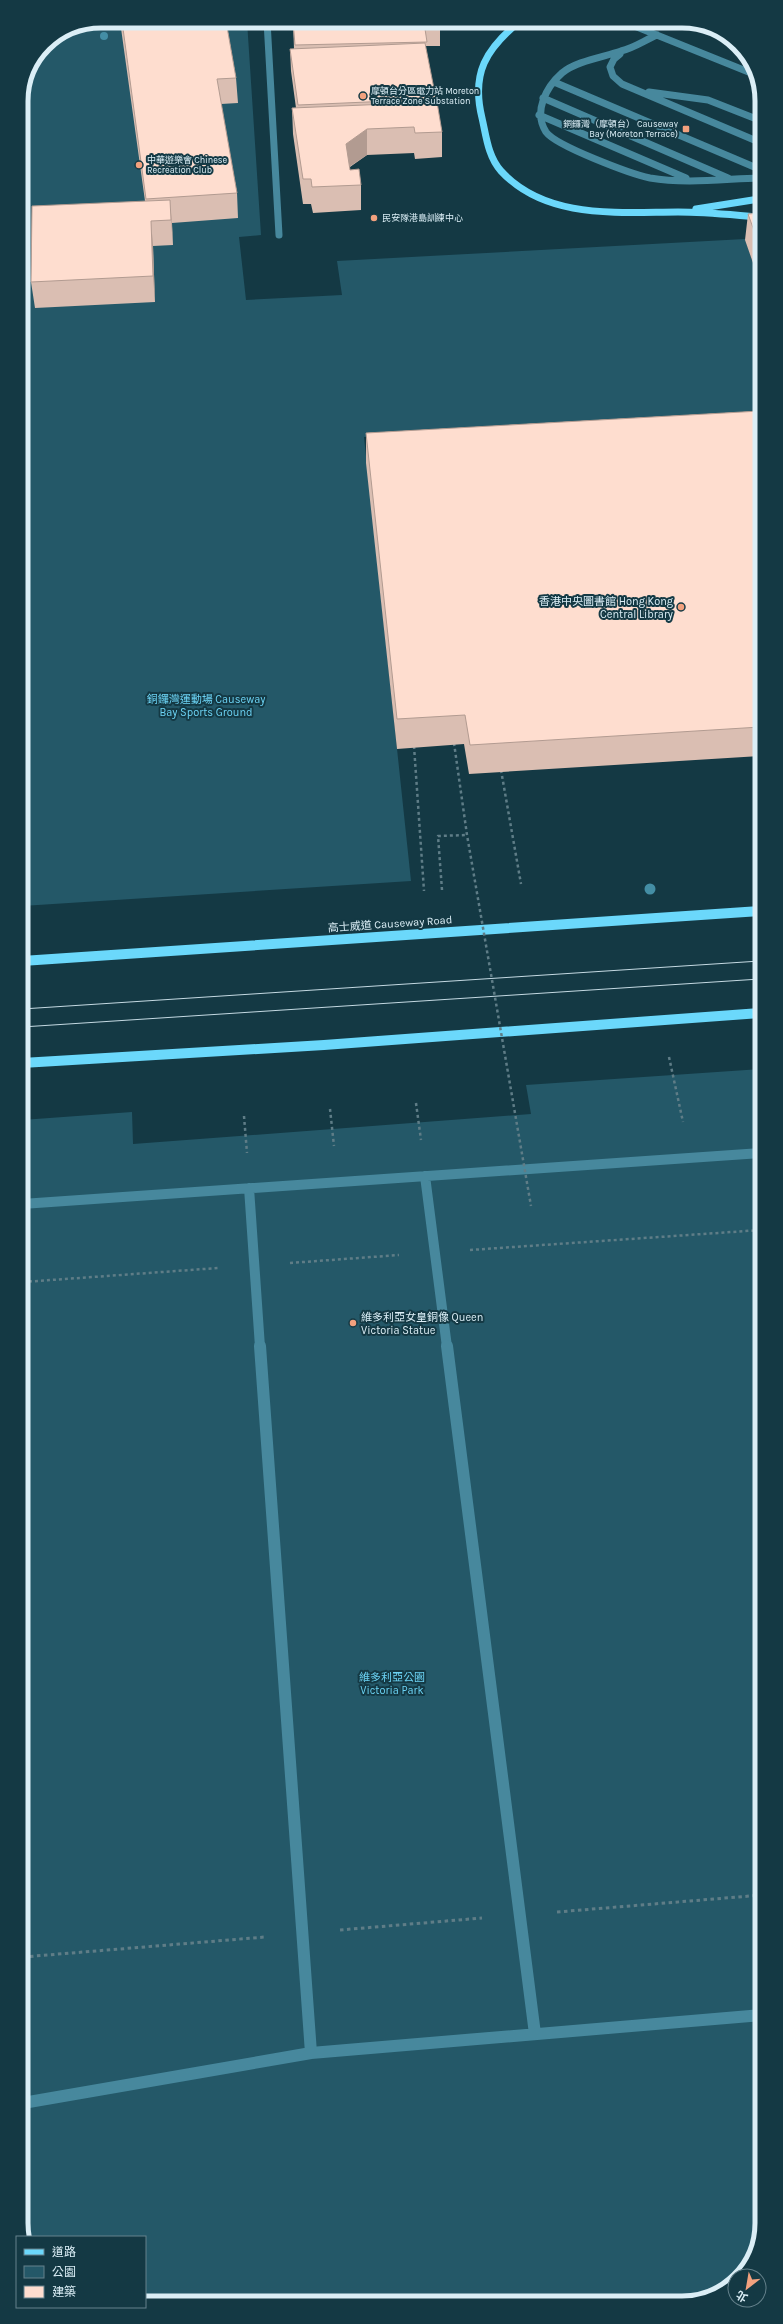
<svg xmlns="http://www.w3.org/2000/svg" width="783" height="2324" font-family="Karla,'Noto Sans TC',sans-serif">
  <style>
    .green { fill: #245868 }
    .lines { fill: none; stroke-linecap: round; stroke-linejoin: round }
    .path-far1 { stroke: #5f7d87; stroke-width: 2.5; stroke-dasharray: 3 3; stroke-linecap: butt }
    .path { stroke: #5f7d87; stroke-width: 3; stroke-dasharray: 3.5 3.5; stroke-linecap: butt }
    .minor-far2 { stroke: #47889d; stroke-width: 7 }
    .minor-far1 { stroke: #47889d; stroke-width: 10 }
    .minor { stroke: #47889d; stroke-width: 12 }
    .major-far1 { stroke: #6bd8fb; stroke-width: 7 }
    .major { stroke: #6bd8fb; stroke-width: 10 }
    .tram { stroke: #c4d9e2; stroke-width: 1 }
    .path-bridge { stroke: #5f7d87; stroke-width: 2.5; stroke-dasharray: 3 3; stroke-linecap: butt }
    .tree { fill: #448ea5 }
    .wall { fill: #dabeb2 }
    .shaded-wall { fill: #b29b91 }
    .building { fill: #feddcf; stroke: #b29b91 }
    .poi-dot { fill: #f2a17e; stroke: #143944; stroke-width: 1.5 }
    .labels { text-anchor: middle; dominant-baseline: central; stroke-width: 4; stroke-linejoin: round; paint-order: stroke }
    .far-poi-label { font-size: 9px; fill: #dbeef6; stroke: #143944; text-anchor: start }
    .poi-label { font-size: 11px; fill: #dbeef6; stroke: #143944; text-anchor: end }
    .park-label { font-size: 11px; fill: #6cd3f4; stroke: #143944 }
    .street-label { font-size: 11px; fill: #dbeef6; stroke: #143944 }
    .rim { fill: none; stroke: #dbeef6; stroke-width: 5 }
  </style>
  <rect width="100%" height="100%" fill="#143944"/>
  <path class="green" d="M101,21H247L261,235L239,237L246,300L342,295L337,261L745,239L760,283V414L364,437L411,881L22,906L21,96C28,65 39,41 70,27C79,23 91,23 101,21Z
    M761,1069L762,2224L745,2272L735,2276V2279L703,2300L145,2303V2237H24L22,1120L132,1112L133,1144L531,1114L526,1085Z"/>
  <g class="lines">
    <path class="path-far1" d="M414,746L424,891
      M757,753L760,762
      M501,770L521,884
      M442,890L438,836L467,835
      M669,1057L683,1122
      M416,1103L421,1140
      M330,1109L334,1146
      M244,1116L247,1153
      M470,1250L761,1230
      M290,1263L399,1255
      M23,1282L218,1268"/>
    <path class="path" d="M557,1912L762,1895
      M340,1930L482,1918
      M23,1957L265,1937"/>
    <path class="minor-far2" d="M267,21L279,235
      M622,21L756,75
      M657,35C645,40 634,48 621,51C604,57 576,61 562,73C546,87 533,112 546,132C556,146 631,174 650,178C685,184 724,179 759,178
      M620,54L614,59L610,67L613,76L622,84L759,142
      M554,82L759,169
      M649,92L708,100L759,120
      M543,98L728,178
      M539,115L686,178"/>
    <path class="minor-far1" d="M425,1176L447,1347
      M249,1188L260,1347
      M22,1204L761,1153"/>
    <path class="minor" d="M260,1346L311,2053
      M447,1346L535,2034
      M23,2103L311,2053L762,2015"/>
    <path class="major-far1" d="M520,21C486,49 471,73 482,118C486,135 488,157 501,171C546,220 619,212 678,212C706,212 733,215 760,217
      M696,209L759,199"/>
    <path class="major" d="M22,961L760,911
      M22,1063L324,1045L760,1013"/>
    <path class="tram" d="M22,1009L760,961
      M22,1027L760,979"/>
    <path class="path-bridge" d="M454,743L467,835L531,1206"/>
  </g>
  <g class="tree">
    <circle cx="104" cy="36" r="4"/>
    <circle cx="650" cy="889" r="5.5"/>
  </g>
  <path class="wall" d="M120,21H226L236,78L238,103L221,104L237,193L238,218L172,223L173,245L153,246L155,302L35,308L31,282L145,201Z
    M293,21H439L440,29V46H426V51L442,132V157L415,159L414,153L367,155L350,167V170L361,185V210L313,213L311,204H303L293,134L292,108H296L291,71L290,49H294Z
    M760,213V283L745,240L748,214Z
    M760,411V756L469,774L464,744L397,749L366,463V433Z"/>
  <path class="shaded-wall" d="M367,129V155L346,169V144Z
    M170,200L172,226L173,245L171,220Z
    M151,221L153,246L155,302L153,276Z"/>
  <path class="building" d="M122,21H226L236,78L217,79L237,193L146,199Z
    M293,21H439L440,29H425L427,42L295,45Z
    M425,43L436,99L298,105L290,49Z
    M437,102L442,132L415,133L414,127L367,129L346,144L350,170L359,169L361,185L312,187L311,179H303L292,108Z
    M170,200L171,220L151,221L153,276L31,282L32,206Z
    M760,213V247L748,214Z
    M760,411V727L470,745L465,715L397,719L366,433Z"/>
  <g class="poi-dot">
    <circle cx="363" cy="96" r="4"/>
    <rect x="682" y="125" width="8" height="8" rx="2"/>
    <circle cx="139" cy="165" r="4"/>
    <circle cx="374" cy="218" r="4"/>
    <circle cx="681" cy="607" r="4"/>
    <circle cx="353" cy="1323" r="4"/>
  </g>
  <g class="labels">
    <g class="far-poi-label">
      <text x="371" y="91">摩頓台分區電力站 Moreton<tspan x="371" dy="10">Terrace Zone Substation</tspan></text>
      <text x="678" y="124" text-anchor="end">銅鑼灣（摩頓台） Causeway<tspan x="678" dy="10">Bay (Moreton Terrace)</tspan></text>
      <text x="147" y="160">中華遊樂會 Chinese<tspan x="147" dy="10">Recreation Club</tspan></text>
      <text x="382" y="218">民安隊港島訓練中心</text>
    </g>
    <g class="poi-label">
      <text x="673" y="601">香港中央圖書館 Hong Kong<tspan x="673" dy="13">Central Library</tspan></text>
      <text x="361" y="1317" text-anchor="start">維多利亞女皇銅像 Queen<tspan x="361" dy="13">Victoria Statue</tspan></text>
    </g>
    <g class="park-label">
      <text x="206" y="699">銅鑼灣運動場 Causeway<tspan x="206" dy="13">Bay Sports Ground</tspan></text>
      <text x="392" y="1677">維多利亞公園<tspan x="392" dy="13">Victoria Park</tspan></text>
    </g>
    <g class="street-label">
      <text transform="translate(390 924) rotate(-4)">高士威道 Causeway Road</text>
    </g>
  </g>
  <path d="M0 0H783V2324H0ZM101 28H682A73 73 0 0 1 755 101V2223A73 73 0 0 1 682 2296H101A73 73 0 0 1 28 2223V101A73 73 0 0 1 101 28Z" fill="#143944" fill-rule="evenodd"/>
  <path class="rim" d="M101 28H682A73 73 0 0 1 755 101V2223A73 73 0 0 1 682 2296H101A73 73 0 0 1 28 2223V101A73 73 0 0 1 101 28Z"/>
  <rect x="16" y="2236" width="130" height="72" fill="#143944" stroke="#64818b"/>
  <rect x="24" y="2249" width="20" height="6" fill="#6bd8fb" stroke="#64818b"/>
  <text x="52" y="2256" font-size="12" fill="#dbeef6">道路</text>
  <rect x="24" y="2266" width="20" height="12" fill="#245868" stroke="#64818b"/>
  <text x="52" y="2276" font-size="12" fill="#dbeef6">公園</text>
  <rect x="24" y="2286" width="20" height="12" fill="#feddcf" stroke="#64818b"/>
  <text x="52" y="2296" font-size="12" fill="#dbeef6">建築</text>
  <g transform="translate(747 2288) rotate(211)"><circle r="19" fill="#143944" stroke="#64818b"/>
  <path d="M0-3L7 15L0 10L-7 15Z" fill="#f2a17e"/>
  <text y="-6" font-size="11" font-weight="bold" text-anchor="middle" fill="#dbeef6">北</text>
  </g>
</svg>
